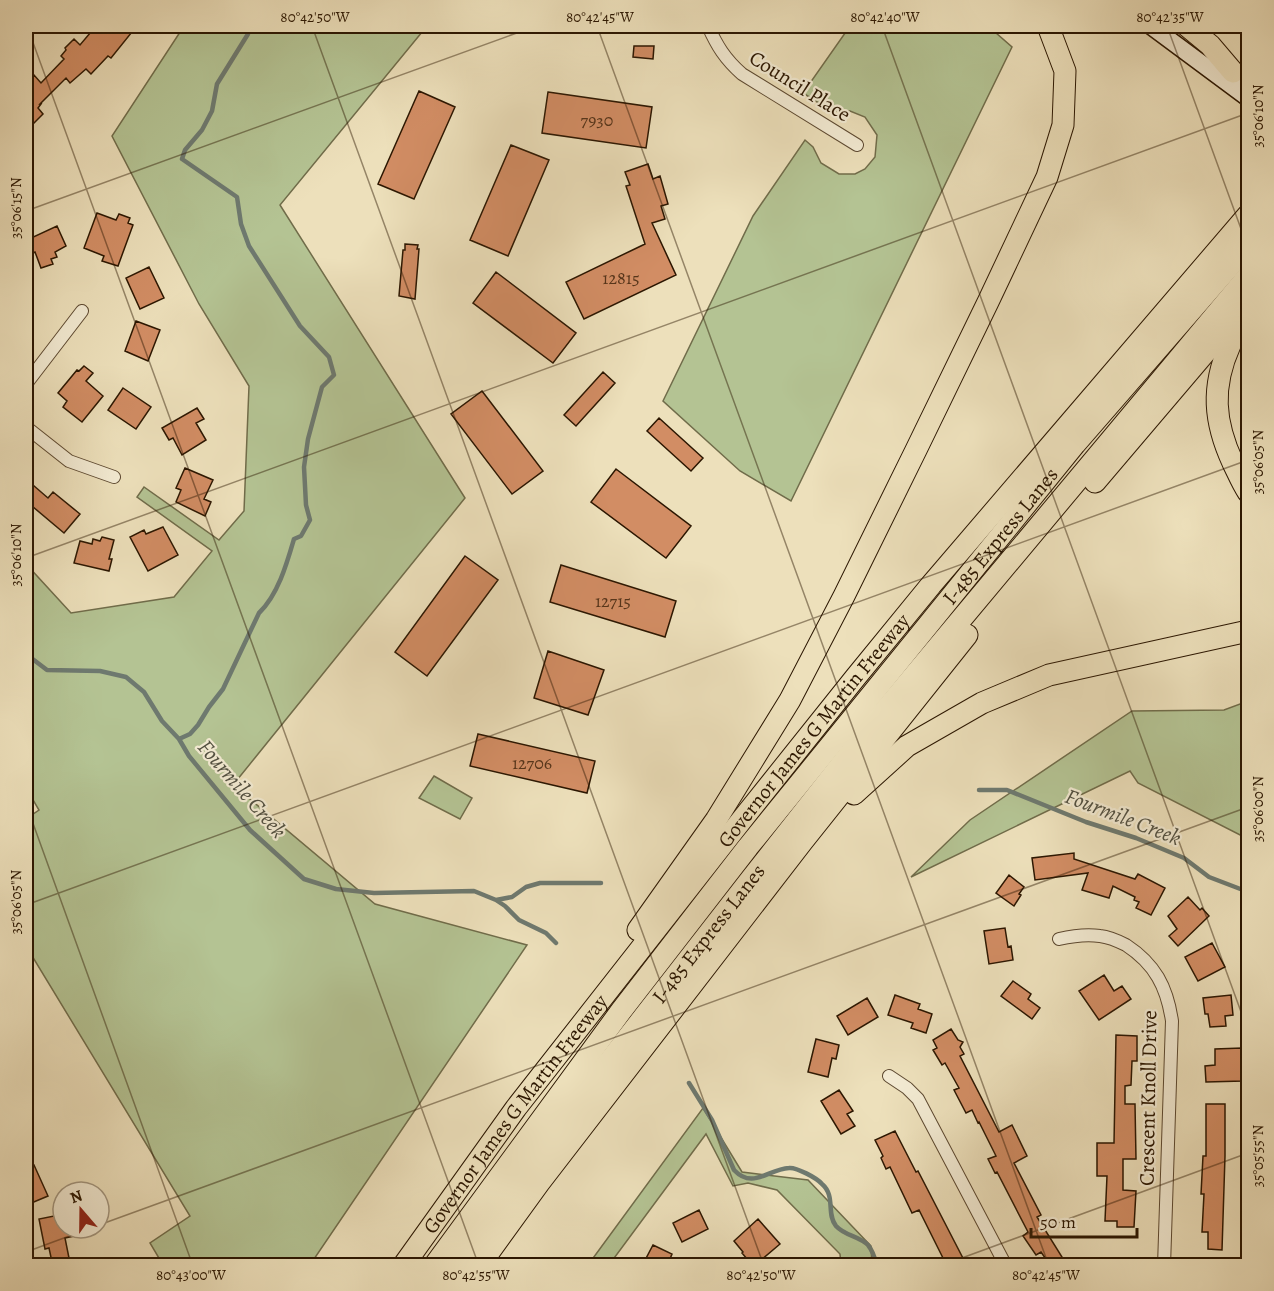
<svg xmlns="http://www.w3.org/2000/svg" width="1274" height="1291" font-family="Alegreya,serif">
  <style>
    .green { fill: #b4c393; stroke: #706c4a; stroke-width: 1.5 }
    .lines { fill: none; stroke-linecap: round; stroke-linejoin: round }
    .stream { stroke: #6e796f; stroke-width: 4.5 }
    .building { fill: #d28d64; stroke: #2b1601; stroke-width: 1.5 }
    .minor-casing { stroke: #5c4830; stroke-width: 14 }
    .secondary-casing { stroke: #2b1601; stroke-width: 19 }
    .motorway-casing { stroke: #2b1601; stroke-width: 23 }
    .minor { stroke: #f3ebd3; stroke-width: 12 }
    .secondary { stroke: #f3ebd3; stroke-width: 16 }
    .motorway { stroke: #ede0bb; stroke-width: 21 }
    .ticks { fill: none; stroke: #2b1601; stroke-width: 1.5; stroke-opacity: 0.45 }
    .labels { text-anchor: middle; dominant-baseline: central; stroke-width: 4.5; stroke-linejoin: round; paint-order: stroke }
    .number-label { font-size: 18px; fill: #55341a }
    .street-label { font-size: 21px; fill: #2b1601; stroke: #f3ebd3 }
    .water-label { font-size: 22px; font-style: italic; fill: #525041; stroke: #f3ebd3 }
    .neatline { fill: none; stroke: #2b1601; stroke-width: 2 }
    .ticks-label { font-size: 15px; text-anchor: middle; fill: #2b1601 }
  </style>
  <rect width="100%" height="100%" fill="#ede0bb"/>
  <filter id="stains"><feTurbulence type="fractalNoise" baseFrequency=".00333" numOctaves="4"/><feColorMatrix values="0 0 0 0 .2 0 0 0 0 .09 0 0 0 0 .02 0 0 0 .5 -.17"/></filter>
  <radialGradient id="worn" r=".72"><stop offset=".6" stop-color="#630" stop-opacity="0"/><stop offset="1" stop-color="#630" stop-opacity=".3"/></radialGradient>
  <path class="green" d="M184,26H427L280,205L465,498L233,785L375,904L527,945L310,1265H163L150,1243L190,1216L26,946V819L39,810L26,788V564L71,613L174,597L212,551L137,497L144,487L219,540L244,511L249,386L199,304L112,136Z
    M850,26H988L1012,47L791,501L740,471L663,401L753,216L805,140L813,147L821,163L839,174H855L865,169L875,157L877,135L865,117L850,111H831L803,93Z
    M1248,701V839L1138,783L1130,771L911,877L970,820L1132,711L1224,710Z
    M434,776L472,798L460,819L419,798Z
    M703,1108L742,1172L808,1180L871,1246L872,1265H841L840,1254L777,1190L748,1183L733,1186L706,1134L609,1265H588Z"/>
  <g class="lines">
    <path class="stream" d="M26,654L47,670L100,671L126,677L144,692L162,721L179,739L189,756L250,830L304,879L336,889L374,893L474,891L496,900L512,897L526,887L540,883H601
      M179,739L190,734L198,725L209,707L223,689L259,613C278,595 287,563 294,539L301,536L310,520L306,505L304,467L308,439L322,387L334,375L329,357L300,326L249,246L241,224L237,197L182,159L185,150L202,130L212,111L217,84L248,34L247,26
      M979,790H1007L1086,822L1136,838L1184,858L1209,877L1243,890L1248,894
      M496,900L505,906L519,920L546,933L556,943
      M689,1083L712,1120L734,1170C753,1190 768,1169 789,1168C796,1167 817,1178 822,1184C836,1196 826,1214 836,1226C845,1236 859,1236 868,1245C873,1251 875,1258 877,1266"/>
  </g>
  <path class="building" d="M96,26H124L132,32L111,58L108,56L91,74L86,69L70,83L66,78L40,104H41L38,108L43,114L33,124L27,119L26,121V83L34,75L41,83L64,59L61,56L66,50L65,48L74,39L80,45Z
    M634,46H654L653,59L633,57Z
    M419,91L455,107L414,199L378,184Z
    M548,92L652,107L646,148L542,133Z
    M511,145L549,160L508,256L470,240Z
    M648,164L653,179L660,176L668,204L661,206L665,219L652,223L676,275L584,319L566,282L645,244L626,186L630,185L625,172Z
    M97,213L116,220L119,214L130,218L128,223L133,225L118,266L102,261L104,256L84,248Z
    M57,226L66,246L55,252L57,257L51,259L53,264L41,268L35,252L31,254L26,242L32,240L31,238Z
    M405,244L418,245L417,249H419L415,299L399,296L403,250H405Z
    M149,267L164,298L140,309L126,278Z
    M496,272L576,333L553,363L473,303Z
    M136,321L160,330L148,361L125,351Z
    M84,366L93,373L86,381L103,396L82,422L63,407L67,401L58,393L77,370L79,371Z
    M603,372L615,383L576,426L564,415Z
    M123,388L151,407L136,429L108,410Z
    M482,391L543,471L512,494L451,414Z
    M197,408L204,419L196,423L206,440L182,455L173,438L169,440L162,428Z
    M659,418L703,458L691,471L647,431Z
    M185,468L213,480L204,499L211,502L205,516L176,502L181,490L176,488Z
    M616,469L691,526L666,558L591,502Z
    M26,479L48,498L53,492L80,514L64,533L26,501Z
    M163,527L178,555L148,571L130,537L144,530L146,534Z
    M102,537L114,540L109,559H112L109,571L74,563L80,541L92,544L93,539L100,541Z
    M465,556L498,580L427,676L395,652Z
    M561,565L676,601L665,637L550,602Z
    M548,651L604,670L588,715L534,698Z
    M478,734L595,761L587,793L470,766Z
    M1074,853V859L1135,879L1138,874L1165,888L1151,915L1136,908L1139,902L1134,900L1135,897L1113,886L1109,898L1082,890L1088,873L1035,880L1032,858Z
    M1009,875L1024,887L1019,894L1021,895L1014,906L996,893Z
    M1188,897L1200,910L1202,908L1209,916L1178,946L1169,936L1177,929L1168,916Z
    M1005,928L1008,947L1011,946L1013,960L989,964L984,931Z
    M1212,943L1225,967L1198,981L1185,957Z
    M1104,975L1114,991L1122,986L1131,999L1099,1020L1079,991Z
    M1013,981L1031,994L1028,999L1040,1008L1032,1019L1001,996Z
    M895,995L920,1004L918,1009L932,1014L926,1033L911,1028L913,1023L888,1015Z
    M1231,995L1233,1015L1225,1016L1226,1026L1210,1027L1208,1014H1205L1203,998Z
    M867,998L878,1017L848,1035L837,1016Z
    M951,1029L958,1040L963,1042L960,1047L964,1054L960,1056L999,1132L1012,1125L1027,1156L1014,1163L1041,1215L1037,1217L1062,1257L1050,1265L1041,1252L1036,1255L1023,1236L1028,1232L997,1172L995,1173L988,1159L996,1156L979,1122L978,1123L972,1110L966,1113L954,1090L959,1088L945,1063L942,1065L933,1050L937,1048L933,1040Z
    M1116,1035L1137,1036V1061H1132L1131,1085L1125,1086V1104H1135L1136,1159H1123V1190L1136,1191L1134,1227H1117V1221H1105L1107,1176H1097V1143H1114Z
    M816,1039L839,1045L836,1059L832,1058L828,1077L808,1072Z
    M1242,1048L1243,1081L1206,1082L1205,1066L1215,1065V1049Z
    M839,1090L853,1111L847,1114L855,1126L841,1134L821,1101Z
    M1206,1104H1225V1156L1222,1250L1208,1249V1232H1202L1204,1194H1201L1203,1156H1206Z
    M895,1131L916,1172L918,1171L967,1266H947L919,1210L912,1213L890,1167L886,1169L881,1158L883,1156L875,1140Z
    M34,1165L48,1196L29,1204L26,1196V1169Z
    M699,1210L708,1229L682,1242L673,1223Z
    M59,1215L60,1216H63V1228H89V1233L65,1238L69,1258L52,1262L49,1248L45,1249L39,1219Z
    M758,1219L780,1244L754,1266H753L742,1253L743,1252L734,1241Z
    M653,1245L672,1254L667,1266H642Z"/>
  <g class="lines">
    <defs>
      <path id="minor" d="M708,26C717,46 725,59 742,74L857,145
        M26,30L31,26
        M26,384L82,311
        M26,427L69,461L114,477
        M1059,939C1072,936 1086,934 1100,936C1109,937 1118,941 1126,945C1155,964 1167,987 1172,1021L1164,1266
        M889,1076L907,1088L918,1099L1006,1266"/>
      <path id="secondary" d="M1151,26L1248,98
        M1225,66L1248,83"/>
      <g id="motorway">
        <path d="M1187,26L1210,45L1233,72"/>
        <path d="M1239,324C1235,330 1233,338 1230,345C1211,387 1214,422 1233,463C1238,473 1242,483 1248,492"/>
        <path d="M1095,482L1248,302"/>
        <path d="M854,794L907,746L982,703L1049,675L1248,631"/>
        <path d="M638,930L716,820L790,700L844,596L916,450L988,302L1047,177L1063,125L1065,71L1048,26"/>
        <path id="s1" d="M403,1266L516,1108L744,817L855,678L931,585L1248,215"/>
        <path id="s2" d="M434,1266L621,1011L748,847L1075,444L1248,245"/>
        <path id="s3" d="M455,1266L510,1189L751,879L866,733L1248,276"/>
        <path d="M479,1266L539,1183L802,842L967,635"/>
      </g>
    </defs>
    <use href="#minor" class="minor-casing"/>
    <use href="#secondary" class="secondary-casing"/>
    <use href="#motorway" class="motorway-casing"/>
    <use href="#minor" class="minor"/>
    <use href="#secondary" class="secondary"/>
    <use href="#motorway" class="motorway"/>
  </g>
  <path class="ticks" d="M27,26L479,1266M312,26L764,1266M597,26L1049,1266M882,26L1248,1031M1167,26L1248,248M26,211L536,26M26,558L1248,113M26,804L193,1266M26,905L1248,460M99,1225L1248,807M26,1252L91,1228M940,1266L1248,1153"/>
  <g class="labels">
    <g class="number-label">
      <text x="597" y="120">7930</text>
      <text x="621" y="278">12815</text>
      <text x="613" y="601">12715</text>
      <text x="532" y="763">12706</text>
    </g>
    <g class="street-label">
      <text transform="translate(800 86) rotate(32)">Council Place</text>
      <text stroke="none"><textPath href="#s2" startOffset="924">I-485 Express Lanes</textPath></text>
      <text stroke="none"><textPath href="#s1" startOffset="675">Governor James G Martin Freeway</textPath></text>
      <text stroke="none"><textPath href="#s3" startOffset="418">I-485 Express Lanes</textPath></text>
      <text transform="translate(1148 1098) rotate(-89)">Crescent Knoll Drive</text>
      <text stroke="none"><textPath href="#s1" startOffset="189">Governor James G Martin Freeway</textPath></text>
    </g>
    <g class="water-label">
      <text transform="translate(242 789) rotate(49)">Fourmile Creek</text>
      <text transform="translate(1123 817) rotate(21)">Fourmile Creek</text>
    </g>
  </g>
  <rect width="1274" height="1291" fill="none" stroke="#ede0bb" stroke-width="66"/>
  <g transform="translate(81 1210) rotate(340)"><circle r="28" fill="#f3ebd3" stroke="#a3967f" stroke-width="1.5"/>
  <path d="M0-4.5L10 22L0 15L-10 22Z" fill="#8f2418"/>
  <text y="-9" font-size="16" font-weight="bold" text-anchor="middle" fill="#2b1601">N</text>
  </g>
  <path d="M1031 1228v9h106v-9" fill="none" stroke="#2b1601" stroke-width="3"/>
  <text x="1040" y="1228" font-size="18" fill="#2b1601" stroke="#f3ebd3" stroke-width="4.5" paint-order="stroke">50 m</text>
  <rect x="33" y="33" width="1208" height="1225" class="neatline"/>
  <g class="ticks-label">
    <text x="315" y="22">80°42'50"W</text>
    <text x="600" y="22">80°42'45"W</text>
    <text x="885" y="22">80°42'40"W</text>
    <text x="1170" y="22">80°42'35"W</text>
    <text transform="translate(1258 116) rotate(-90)" y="5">35°06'10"N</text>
    <text transform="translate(16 208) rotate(-90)" y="5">35°06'15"N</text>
    <text transform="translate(1258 462) rotate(-90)" y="5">35°06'05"N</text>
    <text transform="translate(16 555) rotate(-90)" y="5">35°06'10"N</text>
    <text transform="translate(1258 809) rotate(-90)" y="5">35°06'00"N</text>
    <text transform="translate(16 902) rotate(-90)" y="5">35°06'05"N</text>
    <text transform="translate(1258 1156) rotate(-90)" y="5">35°05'55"N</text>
    <text x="191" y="1280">80°43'00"W</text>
    <text x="476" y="1280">80°42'55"W</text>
    <text x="761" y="1280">80°42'50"W</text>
    <text x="1046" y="1280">80°42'45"W</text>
  </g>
  <rect width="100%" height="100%" filter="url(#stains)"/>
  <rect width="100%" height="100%" fill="url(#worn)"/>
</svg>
